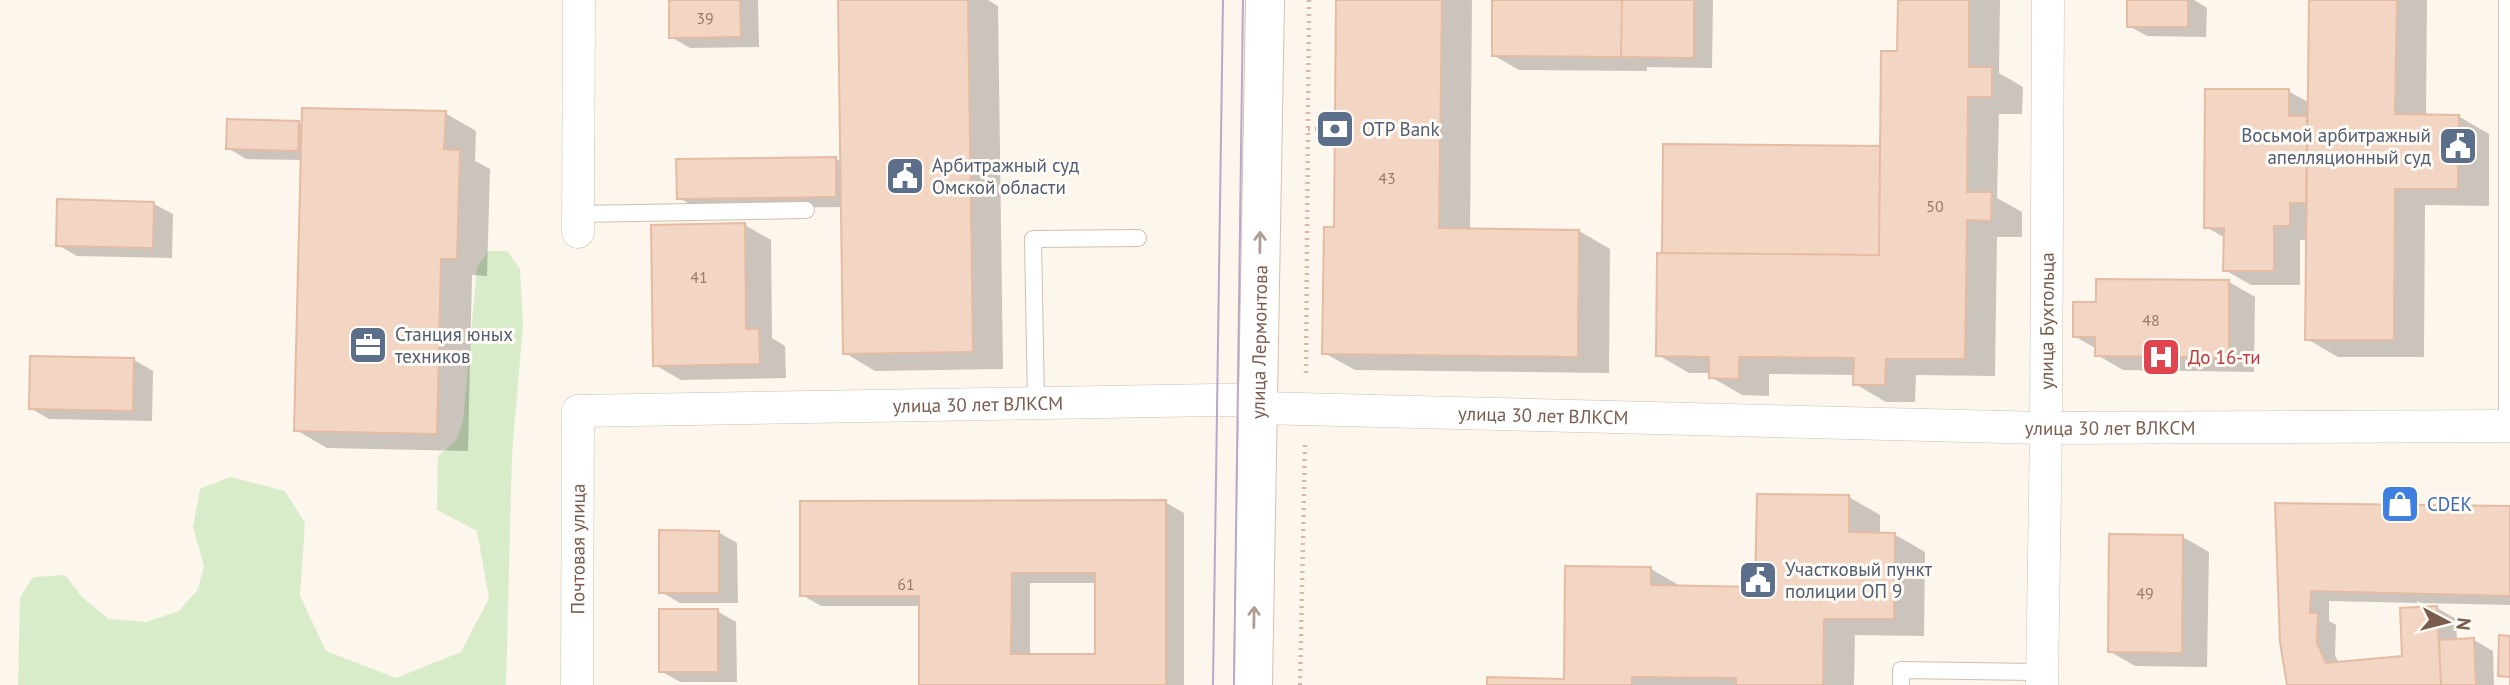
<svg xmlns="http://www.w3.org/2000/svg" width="2510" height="685" font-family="'PT Sans',sans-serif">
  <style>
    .green { fill: #d8ecc9 }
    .shadow { fill: #0003; fill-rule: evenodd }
    .building { fill: #f3d5c3; stroke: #e6bba3; stroke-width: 2; fill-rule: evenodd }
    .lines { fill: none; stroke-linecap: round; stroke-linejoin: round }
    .lane-casing { stroke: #d1beb0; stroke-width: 18 }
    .street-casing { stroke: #d1beb0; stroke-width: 33 }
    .secondary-casing { stroke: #d6c0b0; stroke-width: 40 }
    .path { stroke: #d9b8a5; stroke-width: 4.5; stroke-dasharray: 2 5; stroke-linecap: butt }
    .lane { stroke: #fff; stroke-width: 16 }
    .street { stroke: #fff; stroke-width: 32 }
    .secondary { stroke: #fff; stroke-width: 38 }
    .tram { stroke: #b9a8c9; stroke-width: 2 }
    .oneway { stroke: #af9d94 }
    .labels { text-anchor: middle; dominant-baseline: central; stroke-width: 6; stroke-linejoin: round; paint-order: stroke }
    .number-label { font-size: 16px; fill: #987a6a }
    .service-label { font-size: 19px; fill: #4e5e75; stroke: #fffaf3; text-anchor: start }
    .street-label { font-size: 19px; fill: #7a5c4d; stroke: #fffaf3 }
    .health-label { font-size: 19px; fill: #be3a42; stroke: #fffaf3; text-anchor: start }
    .shop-label { font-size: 19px; fill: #366cbe; stroke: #fffaf3; text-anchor: start }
  </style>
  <rect width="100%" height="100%" fill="#fdf6ec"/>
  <path class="green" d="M488,251H507L520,269L523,325L512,454L506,685H18L20,598L33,577L65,575L82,597L109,619L146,622L179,611L198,589L204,566L193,527L200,489L230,477L285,491L305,523L300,596L326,651L396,678L461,652L489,598L477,531L437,510L438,456L456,441L463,421L477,267Z"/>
  <path class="shadow" d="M670,0H758L759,47L690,48L671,37Z
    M840,0H988L998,6L1003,369L875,371L845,353L842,207L698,209L679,198L835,158L842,162Z
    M1338,0H1472L1470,230L1579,231L1610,249L1609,373L1355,370L1324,353L1335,229Z
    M1494,0H1713L1712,68L1647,67V71L1519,70L1493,55Z
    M1899,0H2000L1999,73L2023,87L2022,114H1999L1997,198L2022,212V237H1997L1995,376L1916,375L1915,402H1886L1855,384V375L1769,374V396L1742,395L1711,377V373H1689L1658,355L1664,255V145L1882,148L1898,53Z
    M2129,0H2194L2207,8L2206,37L2147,36L2129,26Z
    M2311,0H2427L2426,116H2458L2489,134V206L2425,205L2424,357H2338L2307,339L2308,240H2300V285H2251L2225,270V238L2206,227L2288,91L2310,103Z
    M445,113L476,131L475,161L490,169L487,276L472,275L468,451L327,448L296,430L303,160L246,159L228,148L299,123L304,125Z
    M154,204L173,214L172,258L77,256L58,245Z
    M745,225L771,240L772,338L785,346L786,378L681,380L655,365Z
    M2229,282L2255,297L2254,372L2123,370L2097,355V349L2074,336L2097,304Z
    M31,358L134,360L153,371L152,421L49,419L30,408Z
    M1849,497L1880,515V534H1894L1925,552L1924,636L1855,635L1854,685H1489L1565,681L1651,569L1682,587L1756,588Z
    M1165,502L1184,513V685H921V606H821L802,595ZM1030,583H1096V655H1030Z
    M2277,504L2510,508V605L2329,601V621L2336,625L2335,655L2339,664L2404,658L2437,608L2456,619L2457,641L2474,640L2493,651L2494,685H2289Z
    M718,532L737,543L738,603H680L661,592Z
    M2183,537L2209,552L2207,667L2135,666L2109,651Z
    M717,611L736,622L737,682H680L661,671Z"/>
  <path class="building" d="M669,0H740L741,37L669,38Z
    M838,0H968L973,352L843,354Z
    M1336,0H1442L1439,228L1579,230L1578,357L1322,354L1324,227H1334Z
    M1492,0H1622L1621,57L1492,56Z
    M1622,0H1694V58L1621,57Z
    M1898,0H1969V67H1992V97H1968L1967,192H1992L1991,221L1967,220L1965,359H1886L1885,385H1853L1854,358L1739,357V379L1709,378V357L1656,356L1657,253L1879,255L1881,51H1897Z
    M2127,0H2188V27H2127Z
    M2309,0H2397L2395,114L2459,115L2458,189H2395L2394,340H2305Z
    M2205,89H2289V116H2307L2306,203H2290V226H2274V271H2223L2224,228H2204Z
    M302,108L446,111L444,149L460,150L457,259H441L437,434L294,431Z
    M227,119L299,121L298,151L226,149Z
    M1663,144L1880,146L1879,255L1662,253Z
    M836,157V197L677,199L676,159Z
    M57,199L154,202L153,248L56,246Z
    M745,223L746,329H759L760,364L653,366L651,225Z
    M2096,279L2229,280V358L2095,356V337H2073V302H2096Z
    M30,356L134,358L133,411L29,409Z
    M1757,494L1849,495V532L1895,533L1894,619H1824L1823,685H1736V678L1632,677V685H1487V677L1564,679L1565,566L1651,567V585L1755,587Z
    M1166,500V685H919V596H800V501ZM1012,573H1095V654H1011Z
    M2275,503L2510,506V596L2311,591L2310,613H2318L2317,643L2326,663L2402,656L2400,608L2437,606L2441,685H2287L2280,642Z
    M659,530L719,531V593H659Z
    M2109,534L2183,535L2182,653L2108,652Z
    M659,609H718V672H659Z
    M2499,635L2510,636V685V677L2498,676Z
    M2474,638L2476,685H2441L2439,640Z"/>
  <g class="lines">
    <defs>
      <path id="lane" d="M2507,0V426
        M579,214L806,210
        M1036,403L1033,239L1138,238
        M1901,685V670L2042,672"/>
      <g id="street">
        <path d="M578,232L579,0"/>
        <path id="s1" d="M577,685L578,411L1217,400H1237L1257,408L2046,428L2510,426"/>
        <path id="s2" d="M2042,685L2046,428L2048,0"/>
      </g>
      <g id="secondary">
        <path id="s3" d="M1253,685L1265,0"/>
      </g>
    </defs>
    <use href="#lane" class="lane-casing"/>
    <use href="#street" class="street-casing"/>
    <use href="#secondary" class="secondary-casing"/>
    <path class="path" d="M1308,129H1335
      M1306,373L1309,0
      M1300,685L1305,444"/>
    <use href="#lane" class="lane"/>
    <use href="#street" class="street"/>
    <use href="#secondary" class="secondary"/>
    <path class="tram" d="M1213,685L1223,0
      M1234,685L1243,0"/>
  </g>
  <defs><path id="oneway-shaft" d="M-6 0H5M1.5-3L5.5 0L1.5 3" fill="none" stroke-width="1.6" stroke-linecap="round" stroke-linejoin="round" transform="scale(1.75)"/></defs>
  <g class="oneway">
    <use href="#oneway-shaft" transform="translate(1260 242) rotate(-89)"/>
    <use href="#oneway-shaft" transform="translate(1254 617) rotate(-89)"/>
  </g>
  <defs>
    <symbol id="bank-square" viewBox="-11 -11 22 22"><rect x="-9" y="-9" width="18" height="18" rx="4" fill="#5c6f8a" stroke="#fffaf3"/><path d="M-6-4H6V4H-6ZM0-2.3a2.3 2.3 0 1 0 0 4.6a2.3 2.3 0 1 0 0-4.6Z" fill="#fff"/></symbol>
    <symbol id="civic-square" viewBox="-11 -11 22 22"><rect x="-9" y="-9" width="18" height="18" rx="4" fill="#5c6f8a" stroke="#fffaf3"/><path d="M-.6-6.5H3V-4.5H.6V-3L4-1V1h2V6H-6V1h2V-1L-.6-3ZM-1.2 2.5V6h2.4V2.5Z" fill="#fff"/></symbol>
    <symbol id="office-square" viewBox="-11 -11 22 22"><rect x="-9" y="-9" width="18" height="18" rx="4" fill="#5c6f8a" stroke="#fffaf3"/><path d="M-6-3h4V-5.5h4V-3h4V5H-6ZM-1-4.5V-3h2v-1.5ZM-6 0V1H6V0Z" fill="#fff"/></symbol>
    <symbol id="hospital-square" viewBox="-11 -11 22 22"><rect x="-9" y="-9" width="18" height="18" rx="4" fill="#e0444e" stroke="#fffaf3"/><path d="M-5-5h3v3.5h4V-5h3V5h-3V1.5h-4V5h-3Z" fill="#fff"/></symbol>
    <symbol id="shop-square" viewBox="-11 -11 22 22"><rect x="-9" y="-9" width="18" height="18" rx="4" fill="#3f7fe0" stroke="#fffaf3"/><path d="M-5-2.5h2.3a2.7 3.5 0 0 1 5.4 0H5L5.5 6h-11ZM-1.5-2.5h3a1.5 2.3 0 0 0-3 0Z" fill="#fff"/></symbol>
  </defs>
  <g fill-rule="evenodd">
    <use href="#bank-square" x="1313" y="107" width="44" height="44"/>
    <use href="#civic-square" x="2436" y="124" width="44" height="44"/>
    <use href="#civic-square" x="883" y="154" width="44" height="44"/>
    <use href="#office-square" x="346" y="323" width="44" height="44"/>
    <use href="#hospital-square" x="2139" y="335" width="44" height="44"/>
    <use href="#shop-square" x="2378" y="482" width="44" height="44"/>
    <use href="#civic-square" x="1736" y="558" width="44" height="44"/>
  </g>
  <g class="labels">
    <g class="number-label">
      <text x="705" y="18">39</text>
      <text x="1387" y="178">43</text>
      <text x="1935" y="206">50</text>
      <text x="699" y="277">41</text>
      <text x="2151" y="320">48</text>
      <text x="906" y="584">61</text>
      <text x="2145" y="593">49</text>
    </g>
    <g class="service-label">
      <text x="1362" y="129">OTP Bank</text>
      <text x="2431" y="135" text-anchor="end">Восьмой арбитражный<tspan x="2431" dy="22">апелляционный суд</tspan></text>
      <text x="932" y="165">Арбитражный суд<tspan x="932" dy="22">Омской области</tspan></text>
      <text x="395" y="334">Станция юных<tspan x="395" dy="22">техников</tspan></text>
      <text x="1785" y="569">Участковый пункт<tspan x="1785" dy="22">полиции ОП 9</tspan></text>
    </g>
    <g class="street-label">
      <text stroke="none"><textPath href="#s2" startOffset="364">улица Бухгольца</textPath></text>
      <text stroke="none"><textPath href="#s3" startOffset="343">улица Лермонтова</textPath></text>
      <text stroke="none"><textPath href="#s1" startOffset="674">улица 30 лет ВЛКСМ</textPath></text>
      <text stroke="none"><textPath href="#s1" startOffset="1241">улица 30 лет ВЛКСМ</textPath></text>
      <text stroke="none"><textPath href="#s1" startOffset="1808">улица 30 лет ВЛКСМ</textPath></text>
      <text stroke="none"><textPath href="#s1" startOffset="136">Почтовая улица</textPath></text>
    </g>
    <g class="health-label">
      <text x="2188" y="357">До 16-ти</text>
    </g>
    <g class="shop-label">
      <text x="2427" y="504">CDEK</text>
    </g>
  </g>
  <g transform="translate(2447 622) rotate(97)" stroke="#fffaf3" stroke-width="5" paint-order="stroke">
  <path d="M0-5L12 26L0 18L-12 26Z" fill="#7a5c4d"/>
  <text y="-10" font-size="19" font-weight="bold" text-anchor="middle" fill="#7a5c4d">N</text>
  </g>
</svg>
